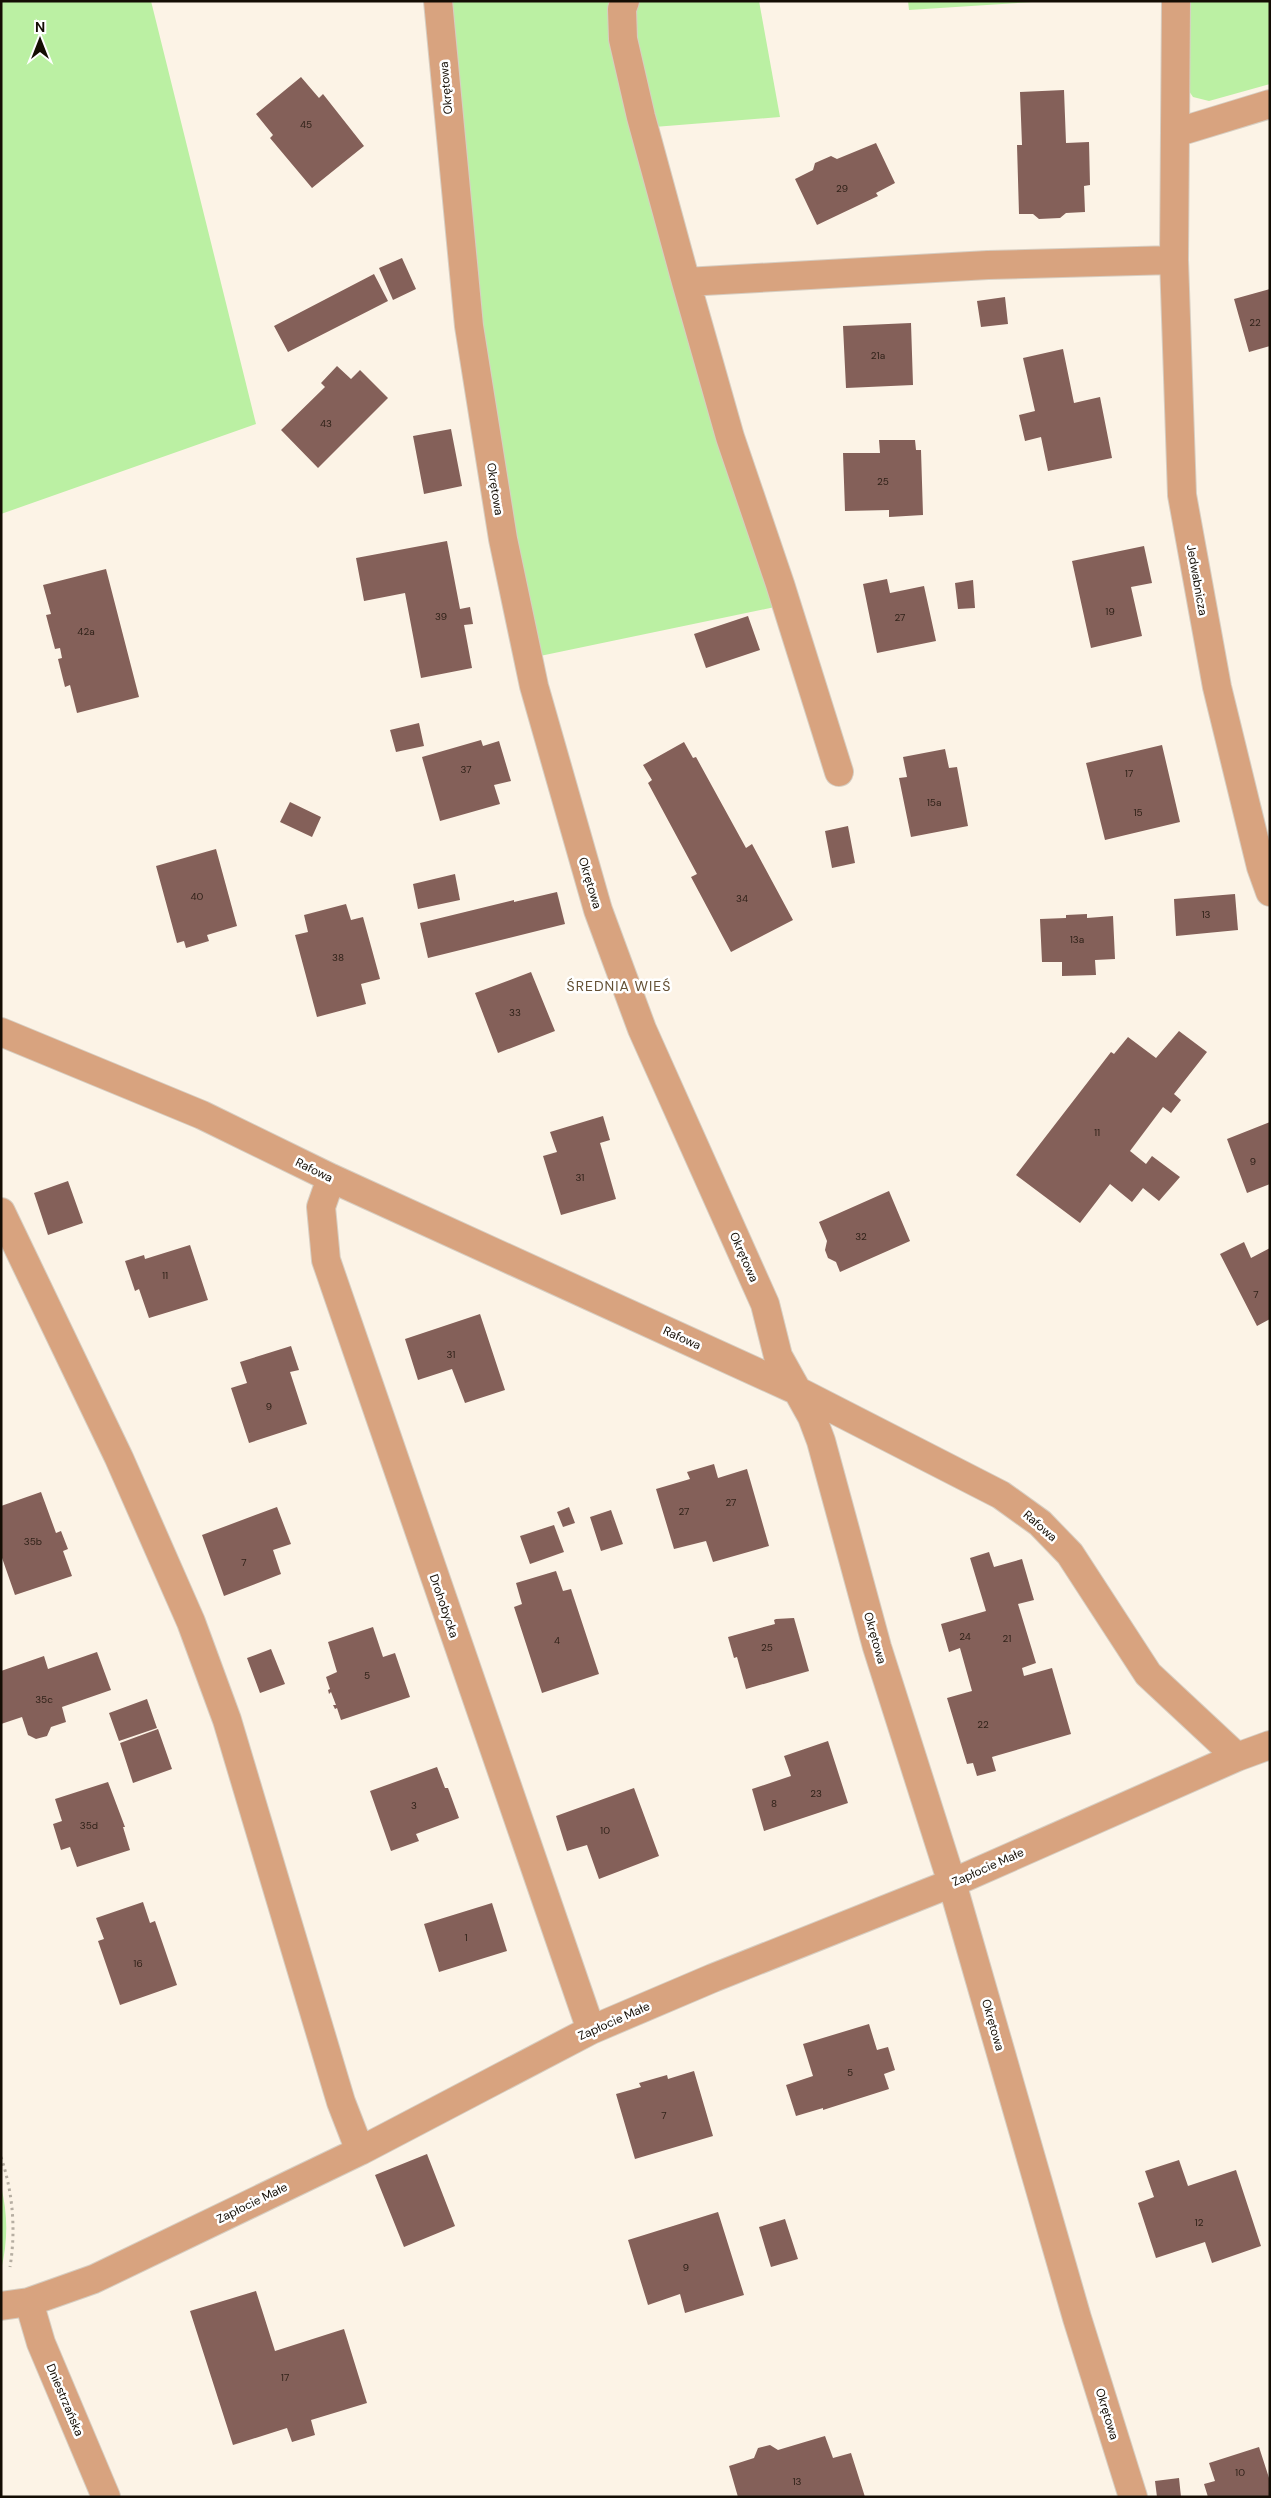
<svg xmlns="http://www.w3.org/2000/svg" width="1271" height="2498" font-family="'DM Sans',sans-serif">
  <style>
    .green { fill: #bbf0a3 }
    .building { fill: #846059 }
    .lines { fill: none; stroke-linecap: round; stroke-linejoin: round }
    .minor-casing { stroke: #d7cec2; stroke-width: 30 }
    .path { stroke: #b6aea2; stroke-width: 3; stroke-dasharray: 2.5 4; stroke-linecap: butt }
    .minor { stroke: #d8a37f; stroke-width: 28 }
    .labels { text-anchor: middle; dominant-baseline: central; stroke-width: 5; stroke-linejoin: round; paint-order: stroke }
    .number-label { font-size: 10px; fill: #302219 }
    .street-label { font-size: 12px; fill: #140d04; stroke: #fff }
    .neighbourhood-label { font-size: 14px; letter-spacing: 1px; fill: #635034; stroke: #fff }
  </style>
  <rect width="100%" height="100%" fill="#fcf3e6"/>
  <path class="green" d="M1,1H151L256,424L1,514Z
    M449,1H616L775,607L540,656L513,539L480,326Z
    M635,1H759L780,117L654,127L630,40Z
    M908,1H1048L909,10Z
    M1189,1H1270V84L1209,101L1193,97L1185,85Z
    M1,2186C8,2215 8,2241 1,2270Z"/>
  <path class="building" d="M301,77L319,98L323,94L364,146L312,188L270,138L273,135L256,114Z
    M1064,90L1066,143L1089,142L1090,185L1084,186L1085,212L1066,213L1060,218L1039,219L1033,214H1019L1017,145H1022L1020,92Z
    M876,143L895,183L876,193L878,196L817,225L795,179L813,170L815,163L831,156L837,159Z
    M402,258L416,289L393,300L379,268Z
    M374,274L388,301L288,352L274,326Z
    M1270,289V346L1249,352L1234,299Z
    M1005,297L1008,324L981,327L977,301Z
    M911,323L913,385L846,388L843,326Z
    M1063,349L1074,403L1100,397L1112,458L1048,471L1041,437L1025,441L1019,415L1035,411L1023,358Z
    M337,366L351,379L360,370L388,398L318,468L281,430L325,387L321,383Z
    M451,429L462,486L424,494L413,436Z
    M879,440H915L916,450H921L923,515L889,517V510L845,511L843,453H880Z
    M447,541L460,609L470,607L473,624L464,625L472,668L421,678L405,593L364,601L356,558Z
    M1144,546L1152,583L1131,587L1142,636L1091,648L1072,561Z
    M106,569L139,697L77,713L70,685L65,687L58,659L62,658L60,648L55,649L46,615L51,614L43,585Z
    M887,579L890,593L924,586L936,641L877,653L863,584Z
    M973,580L975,608L958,609L955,583Z
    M748,616L760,650L706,668L694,634Z
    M419,723L424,746L396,752L390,730Z
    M481,740L483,746L499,741L511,781L494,785L500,804L440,821L422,757Z
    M684,742L693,758L696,757L746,848L752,844L793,920L731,952L691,877L697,874L648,783L652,780L643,765Z
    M1162,745L1180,822L1105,840L1086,763Z
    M945,749L949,768L957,767L968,826L911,837L899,778L907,777L903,757Z
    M290,802L321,817L312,837L280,822Z
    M848,826L855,863L832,868L825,831Z
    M216,849L237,926L207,935L209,941L186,948L184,941L177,943L156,866Z
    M455,874L460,900L418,909L413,884Z
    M557,892L565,924L428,958L420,923L514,900V902Z
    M1235,894L1238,930L1176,936L1174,899Z
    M346,904L351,920L363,917L380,979L361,984L366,1004L317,1017L295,935L308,932L304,915Z
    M1087,914V918L1113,916L1115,959L1095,960L1096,975L1062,976V962H1042L1040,919L1066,918V915Z
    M531,972L555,1031L498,1053L475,993Z
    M1179,1031L1207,1052L1174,1094L1181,1100L1171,1113L1163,1107L1130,1151L1146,1164L1152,1156L1180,1177L1159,1201L1143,1188L1132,1202L1110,1184L1080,1223L1016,1175L1111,1052L1114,1054L1128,1037L1156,1058Z
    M603,1116L610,1140L600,1143L616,1199L561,1215L543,1156L557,1152L550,1132Z
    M1270,1122V1184L1247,1193L1227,1139Z
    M68,1181L83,1223L48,1235L34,1193Z
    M889,1191L910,1241L840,1272L836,1262L828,1258L825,1250L827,1241L819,1222Z
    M1244,1242L1251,1258L1270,1248V1319L1257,1326L1220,1254Z
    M190,1245L208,1300L149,1318L139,1289L135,1291L125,1261L144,1255L145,1259Z
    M480,1314L505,1390L465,1403L452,1369L418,1380L405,1339Z
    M291,1346L299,1370L290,1372L307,1424L249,1443L231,1388L247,1383L240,1362Z
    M714,1464L718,1478L747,1469L769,1546L713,1562L706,1541L674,1549L656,1489L690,1479L687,1472Z
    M41,1492L56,1533L61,1531L68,1549L63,1551L72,1576L15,1595L1,1555V1506Z
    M277,1507L291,1544L273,1550L281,1574L224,1596L202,1535Z
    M569,1507L575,1523L563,1527L557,1512Z
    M611,1510L623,1544L601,1551L590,1517Z
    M554,1525L564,1552L530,1564L520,1536Z
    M989,1552L994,1567L1022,1559L1034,1600L1018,1604L1036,1663L1022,1668L1024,1676L1052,1668L1071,1734L992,1757L996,1771L977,1776L973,1763L967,1764L947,1698L972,1691L960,1648L949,1652L941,1624L986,1611L970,1558Z
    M556,1571L563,1591L571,1589L599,1674L542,1693L514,1607L522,1604L516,1583Z
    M794,1618L809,1671L746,1689L737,1657L734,1658L728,1637L775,1624L774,1620L776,1619Z
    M373,1627L383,1657L395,1653L410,1697L341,1720L337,1708L335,1709L333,1705H336L331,1692L329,1694L328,1690L330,1689L326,1677L337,1672L328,1642Z
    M271,1649L285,1684L260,1693L247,1658Z
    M97,1652L111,1690L62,1707L66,1722L51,1727L47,1736L36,1739L28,1735L22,1717L1,1724V1671L44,1656L48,1669Z
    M147,1699L157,1728L119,1741L109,1713Z
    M158,1729L172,1769L133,1783L120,1743Z
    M828,1741L848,1803L764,1831L752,1789L791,1776L784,1756Z
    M437,1767L445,1788H448L459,1818L416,1834L419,1841L391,1851L370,1791Z
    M108,1782L125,1827H123L130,1850L77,1867L70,1847L61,1850L53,1824L62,1821L55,1799Z
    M634,1788L659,1856L599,1879L587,1845L567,1851L556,1816Z
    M143,1902L150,1923L155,1921L177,1985L120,2005L98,1941L104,1939L96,1918Z
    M492,1903L507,1951L439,1972L424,1924Z
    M869,2024L877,2050L888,2047L895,2070L884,2074L889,2089L823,2110V2108L796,2116L786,2085L813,2076L803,2044Z
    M694,2071L713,2136L635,2159L616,2094L641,2087L639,2083L667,2075L668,2079Z
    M427,2154L455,2226L404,2247L375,2175Z
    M1179,2160L1188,2186L1236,2170L1261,2246L1212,2263L1205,2242L1156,2258L1138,2203L1154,2197L1145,2171Z
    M718,2212L744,2295L685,2313L680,2294L648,2305L628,2240Z
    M785,2219L798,2259L771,2267L759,2227Z
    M256,2291L275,2351L344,2329L367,2403L311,2420L315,2435L292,2442L287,2428L233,2445L190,2311Z
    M825,2436L833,2458L851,2453L865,2497H738L729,2466L754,2458L758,2448L770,2445L778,2450Z
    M1259,2447L1270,2481V2497H1208L1204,2484L1215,2481L1209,2463Z
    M1179,2478L1181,2497H1157L1155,2481Z"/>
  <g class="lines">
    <defs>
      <path id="minor" d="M438,1L469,326L503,539L534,686L598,910L642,1029L765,1304L778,1356L812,1417L821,1441L877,1647L952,1883L1077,2318L1133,2497
        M625,1L622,9L623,39L641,117L686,282L730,437L780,584L839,772
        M1176,1L1174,260L1182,495L1217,687L1261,867L1270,892
        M1175,133L1270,104
        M686,282L988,265L1174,260
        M1,1032L202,1115L331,1178L798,1391L1001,1495L1040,1523L1070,1554L1148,1674L1237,1757L1270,1745
        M331,1178L321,1207L326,1260L591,2030
        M1,1212L119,1458L191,1622L227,1720L341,2102L360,2151
        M29,2302L41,2343L106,2497
        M1,2306L29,2302L94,2279L360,2151L591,2030L713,1978L952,1883L1237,1757"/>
    </defs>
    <use href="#minor" class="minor-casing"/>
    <path class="path" d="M1,2157C13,2193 16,2230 10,2267"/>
    <use href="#minor" class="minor"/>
  </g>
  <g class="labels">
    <g class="number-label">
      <text x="306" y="124">45</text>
      <text x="842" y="188">29</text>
      <text x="1255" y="322">22</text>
      <text x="878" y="355">21a</text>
      <text x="326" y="423">43</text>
      <text x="883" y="481">25</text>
      <text x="1110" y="611">19</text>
      <text x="441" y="616">39</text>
      <text x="900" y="617">27</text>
      <text x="86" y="631">42a</text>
      <text x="466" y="769">37</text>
      <text x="1129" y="773">17</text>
      <text x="934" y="802">15a</text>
      <text x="1138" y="812">15</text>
      <text x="197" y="896">40</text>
      <text x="742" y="898">34</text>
      <text x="1206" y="914">13</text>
      <text x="1077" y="939">13a</text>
      <text x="338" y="957">38</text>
      <text x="515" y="1012">33</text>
      <text x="1097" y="1132">11</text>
      <text x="1253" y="1161">9</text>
      <text x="580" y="1177">31</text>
      <text x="861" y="1236">32</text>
      <text x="165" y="1275">11</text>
      <text x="1256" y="1294">7</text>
      <text x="451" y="1354">31</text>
      <text x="269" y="1406">9</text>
      <text x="731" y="1502">27</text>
      <text x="684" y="1511">27</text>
      <text x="33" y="1541">35b</text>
      <text x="244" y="1562">7</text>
      <text x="965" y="1636">24</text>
      <text x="1007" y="1638">21</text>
      <text x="557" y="1640">4</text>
      <text x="767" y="1647">25</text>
      <text x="367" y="1675">5</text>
      <text x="44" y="1699">35c</text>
      <text x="983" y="1724">22</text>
      <text x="816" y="1793">23</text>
      <text x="774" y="1803">8</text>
      <text x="414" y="1805">3</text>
      <text x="89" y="1825">35d</text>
      <text x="605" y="1830">10</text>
      <text x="466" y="1937">1</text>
      <text x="138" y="1963">16</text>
      <text x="850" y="2072">5</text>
      <text x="664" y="2115">7</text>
      <text x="1199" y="2222">12</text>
      <text x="686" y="2267">9</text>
      <text x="285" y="2377">17</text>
      <text x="1240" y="2472">10</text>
      <text x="797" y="2481">13</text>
    </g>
    <g class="street-label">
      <text transform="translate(446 88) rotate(-95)">Okrętowa</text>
      <text transform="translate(495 489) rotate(81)">Okrętowa</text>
      <text transform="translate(1197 580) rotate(80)">Jedwabnicza</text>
      <text transform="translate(590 883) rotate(73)">Okrętowa</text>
      <text transform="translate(314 1170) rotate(26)">Rafowa</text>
      <text transform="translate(744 1257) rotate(66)">Okrętowa</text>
      <text transform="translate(682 1338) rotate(24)">Rafowa</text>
      <text transform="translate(1040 1526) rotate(41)">Rafowa</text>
      <text transform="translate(444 1606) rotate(71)">Drohobycka</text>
      <text transform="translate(875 1638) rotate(74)">Okrętowa</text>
      <text transform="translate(988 1867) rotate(-24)">Zapłocie Małe</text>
      <text transform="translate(614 2021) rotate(-24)">Zapłocie Małe</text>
      <text transform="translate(993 2025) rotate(74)">Okrętowa</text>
      <text transform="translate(252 2203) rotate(-26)">Zapłocie Małe</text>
      <text transform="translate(65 2400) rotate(67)">Dniestrzańska</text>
      <text transform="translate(1107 2414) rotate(73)">Okrętowa</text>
    </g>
    <g class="neighbourhood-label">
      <text x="619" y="986">ŚREDNIA WIEŚ</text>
    </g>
  </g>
  <rect width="1271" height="2498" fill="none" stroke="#140d04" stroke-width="5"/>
  <g transform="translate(40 40)" stroke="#ffffff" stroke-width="4" paint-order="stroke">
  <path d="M0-4L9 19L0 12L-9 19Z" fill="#140d04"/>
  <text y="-8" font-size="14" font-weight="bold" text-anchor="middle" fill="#140d04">N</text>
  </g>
</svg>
